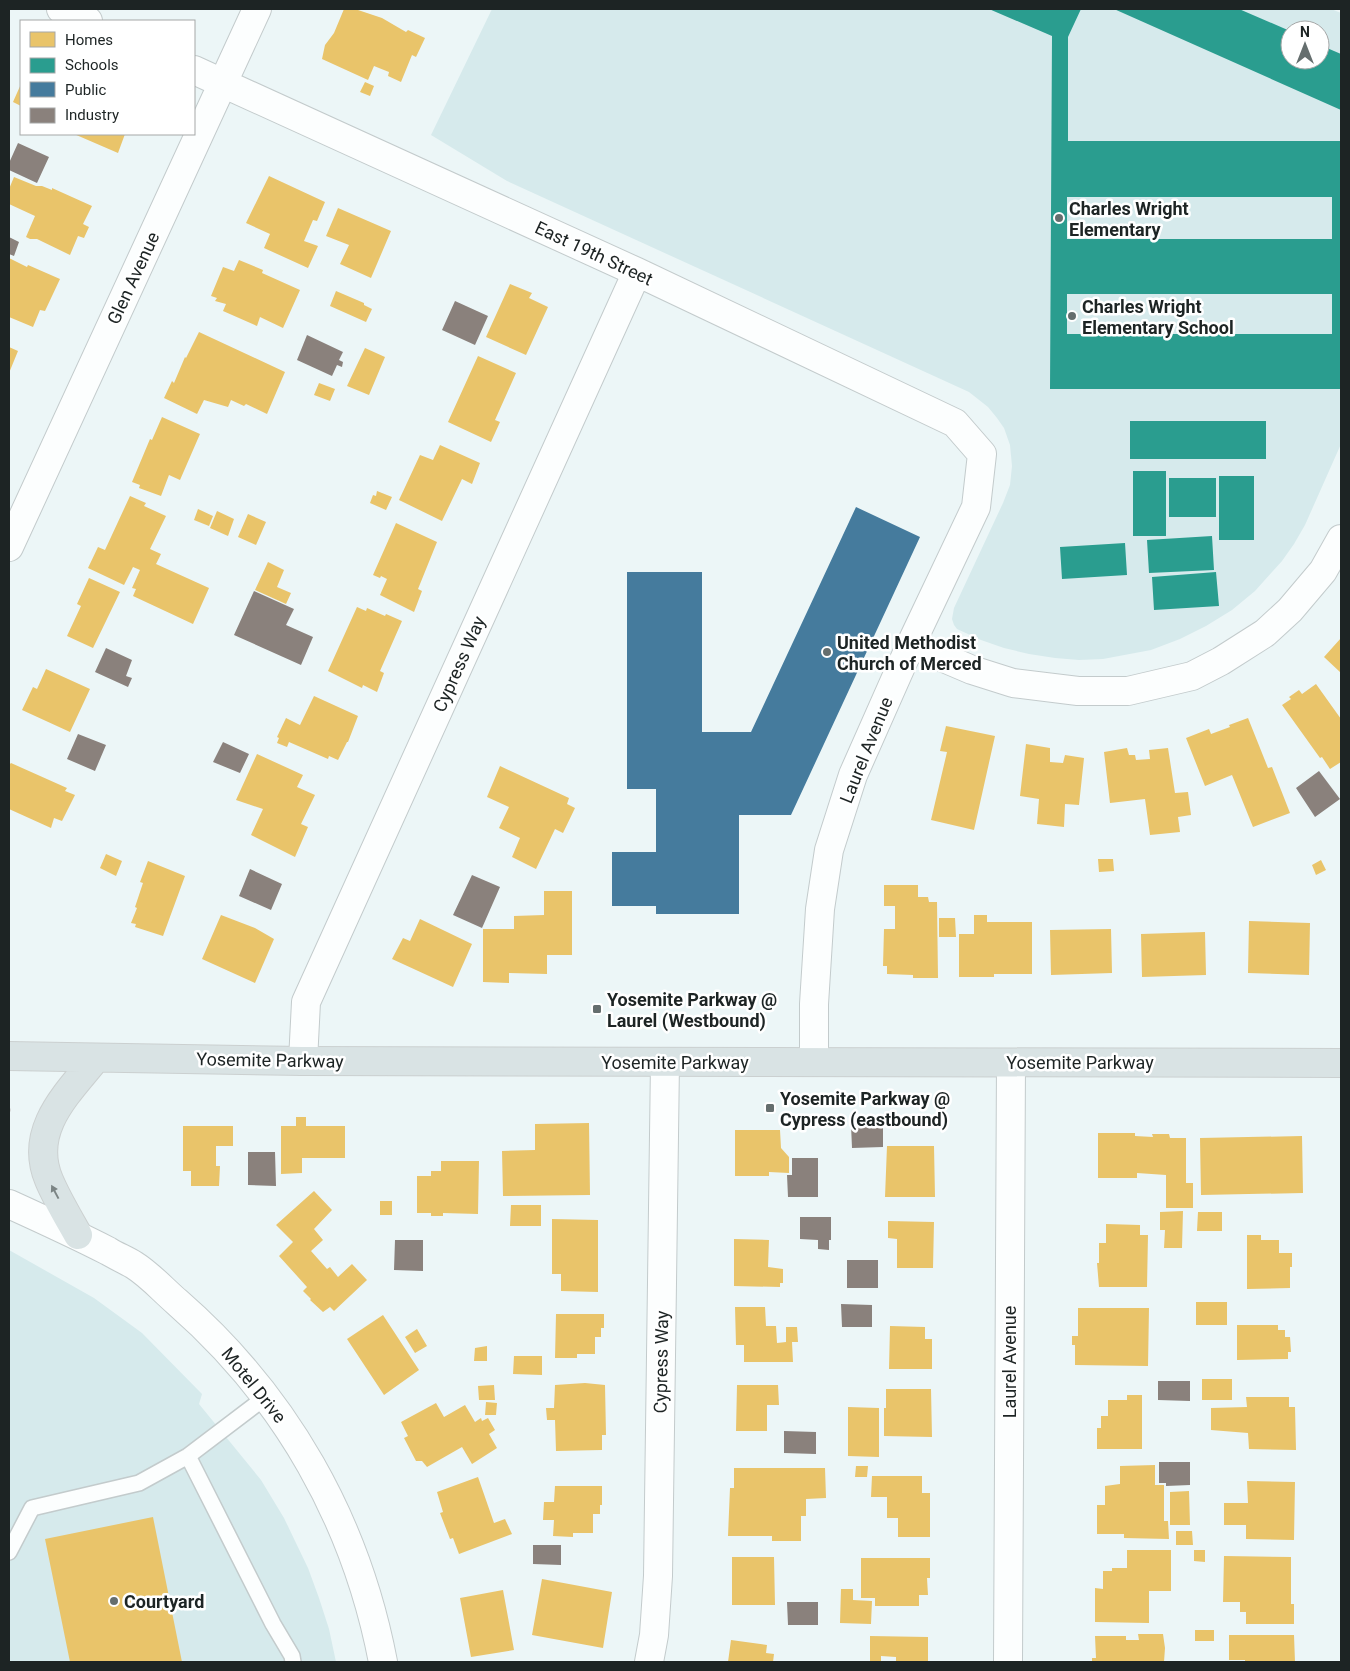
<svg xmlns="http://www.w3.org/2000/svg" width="1350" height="1671" font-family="Roboto,sans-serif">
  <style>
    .built { fill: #d6eaec; fill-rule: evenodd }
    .homes { fill: #e9c46a }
    .schools { fill: #2a9d8f; fill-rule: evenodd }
    .public { fill: #457b9d }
    .industry { fill: #8a817c }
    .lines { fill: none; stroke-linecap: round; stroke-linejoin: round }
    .service-casing { stroke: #c3cbcc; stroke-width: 18 }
    .minor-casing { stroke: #c3cbcc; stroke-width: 30 }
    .primary-casing { stroke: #cbd0d0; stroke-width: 30 }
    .path { stroke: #daddde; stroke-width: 3; stroke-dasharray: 4 4; stroke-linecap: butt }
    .service { stroke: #fcfefe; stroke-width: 15 }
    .minor { stroke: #fcfefe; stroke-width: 28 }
    .primary { stroke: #d9e3e4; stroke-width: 28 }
    .oneway { fill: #7b8484 }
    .poi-dot { fill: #656e6e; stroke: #fff; stroke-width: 2 }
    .labels { text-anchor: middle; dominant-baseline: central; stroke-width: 5; stroke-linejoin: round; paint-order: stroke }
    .poi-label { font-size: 18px; font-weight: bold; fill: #1d2424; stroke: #fff; text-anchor: start }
    .street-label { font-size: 18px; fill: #1d2424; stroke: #fff }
  </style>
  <rect width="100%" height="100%" fill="#ecf6f7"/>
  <path class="built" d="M492,9H1331L1341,13V444L1305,525L1294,544L1282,561L1255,591L1232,610L1206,626L1180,639L1151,650L1103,659L1079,660L1055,658L1029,654L1004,648L981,640L957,629L954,625L952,619L954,608L1003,503L1010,485L1012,466L1010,445L1004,428L997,418L988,407L969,392L507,181L431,135ZM1290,30H1320V60H1290Z
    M9,1250L94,1298L142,1333L202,1394L199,1404L261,1480L284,1518L308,1568L319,1598L329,1629L336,1662H9Z"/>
  <path class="homes" d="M344,9H355L382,18L406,32L408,30L425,38L416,57L412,55L401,82L388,76L389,72L374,66L368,80L322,59L325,45L334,33Z
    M365,82L374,86L370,96L360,92Z
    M21,84V106L13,102Z
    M74,134H125L118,153Z
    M269,176L325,202L317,221L313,220L304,241L318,246L308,268L264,248L270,234L246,223Z
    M14,177L36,186H42L52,190V188L92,206L83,224L89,227L84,238L78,236L70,255L37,239H30L26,237L35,216L9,204V189Z
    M338,208L391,231L371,278L340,264L349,245L326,236Z
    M9,258L27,267L28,265L60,279L45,311L40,310L33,327L9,317Z
    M239,260L263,270L262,273L300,290L283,328L260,317L257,326L223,311L226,304L215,301L217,298L211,296L223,267L234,271Z
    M510,284L532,293L529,298L548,307L526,355L486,337Z
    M336,291L364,303V305L372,309L366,322L330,306Z
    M199,332L285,372L267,414L246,404L244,406L231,400L228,407L204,400L197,414L164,398L172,381L174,383L185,357L186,358Z
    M9,347L18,351L9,373Z
    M365,348L385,357L369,395L347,386Z
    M478,356L516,373L495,420L500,422L491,442L448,422Z
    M319,383L335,389L330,401L314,395Z
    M162,417L200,434L180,480L169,475L161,496L139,488L140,485L132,482L150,439L152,440Z
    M440,445L480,463L472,484L462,479L442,521L399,500L420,455L433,460Z
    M377,491L392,497L386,510L370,503L373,495L376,496Z
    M130,496L146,503L144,506L166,516L150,549L161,554L156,564L209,588L193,624L133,596L136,589L132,588L140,570L133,567L124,585L88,568L98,547L105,550Z
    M198,509L213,516L209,526L194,520Z
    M217,511L234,519L228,536L210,528Z
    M248,514L266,522L256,545L238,537Z
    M396,523L437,542L418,589L422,591L414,612L380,595L387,579L381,576L380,578L373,575Z
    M268,562L284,570L277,587L291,593L286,604L255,590Z
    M89,578L120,592L93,648L67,636L81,606L77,604Z
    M357,607L366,611L367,608L385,616L386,614L402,621L380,671L384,673L377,692L363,685L362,688L328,671Z
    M1341,638V673L1324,657Z
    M46,669L90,689L70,732L22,710L33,687L37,689Z
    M1316,684L1341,719V762L1330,769L1322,757L1320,758L1282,705L1291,699L1289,697L1299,690L1302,694Z
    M314,696L358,716L348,742H347L338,760L329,756L328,759L289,742L287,747L277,743L279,738L277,737L286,718L300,725Z
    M1248,718L1268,768L1272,767L1290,813L1253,827L1232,775L1205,786L1186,738L1209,729L1211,734L1230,727L1229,725Z
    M946,726L995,736L974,830L931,820L947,752L940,751Z
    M1026,744L1050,748V762L1063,763L1065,755L1084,758L1079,805L1065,804L1064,827L1037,824L1039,799L1020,796Z
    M1127,748L1129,755H1135L1136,760L1150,759L1149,750L1168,748L1175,793L1188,792L1191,815L1178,817L1180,832L1150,835L1145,799L1110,803L1104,752Z
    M257,754L303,775L297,787L315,795L301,824L308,827L295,857L251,835L263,809L236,800Z
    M11,763L67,788L65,791L75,795L62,821L54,818L51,828L9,809V765Z
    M500,766L569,798L567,804L575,808L563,833L555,829L536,869L512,857L520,838L499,828L509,807L487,797Z
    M106,854L122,861L116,876L100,868Z
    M1098,859H1113L1114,871L1099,872Z
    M1321,860L1326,870L1316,875L1312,865Z
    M148,861L185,876L163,936L135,927L136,924L131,923L137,908L135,907L143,883L140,882Z
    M884,885H918V897H928L929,902H937L938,978H913V975L887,974V966H883L884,929H895V906H884Z
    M544,891H572V955H547V974L509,973V983L483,982V929H514V916L544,915Z
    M221,915L255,928L274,939L255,983L202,959Z
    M974,915H987V922H1032V974H994V977H959V934H974Z
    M939,918H955L956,937H939Z
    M420,919L472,944L453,987L392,959L403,938L410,941Z
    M1249,921L1310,923L1309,975L1248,973Z
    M1111,929L1112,973L1051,975L1050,930Z
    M1205,932L1206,975L1142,977L1141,934Z
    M296,1117H306V1126H345V1158H302V1173L281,1174V1126H296Z
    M589,1123L590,1195L503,1196L502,1151L535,1150V1124Z
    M183,1126H233V1146H216V1166H220L219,1186H191V1171H183Z
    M735,1130H780L781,1148L789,1157V1173L769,1172V1176H735Z
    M1098,1133H1135V1136L1153,1137L1152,1134H1169L1170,1138H1186V1183H1193V1208H1166V1175L1137,1173V1178H1098Z
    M1302,1136L1303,1193L1201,1195L1200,1138Z
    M887,1146H934L935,1197H885Z
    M441,1161H479L478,1214L443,1213V1216H431V1213H417V1176H431V1171H441Z
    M314,1191L332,1210L314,1229L323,1240L311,1251L327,1269L330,1267L338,1277L352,1264L367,1280L334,1311L330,1307L323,1312L310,1300L311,1299L303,1291L307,1287L279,1256L293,1242L276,1225Z
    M380,1201H392V1215H380Z
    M511,1205H541V1226H510Z
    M1183,1211L1182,1248H1164L1165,1230H1160V1212Z
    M1198,1212H1222V1231H1197Z
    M552,1219L598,1220V1292L561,1291V1274H552Z
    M888,1221L934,1222L933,1268H897V1239L888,1238Z
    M1106,1224L1140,1225V1235H1148L1147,1287H1099L1097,1263H1099V1243H1106Z
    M1247,1235H1261V1240H1279V1253H1292V1267H1290V1288L1247,1289Z
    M734,1239L769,1240L768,1267L783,1269V1283H780V1287L734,1286Z
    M1196,1302H1227V1325H1196Z
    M735,1307H765L766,1326H776L777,1343L786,1342V1327H797L798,1342H792L793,1362H744V1345H736Z
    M1078,1308H1149L1148,1366L1075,1365V1345H1072V1336H1078Z
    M556,1314H604V1328H601V1337H595V1354H577V1358H555Z
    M383,1315L419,1370L384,1395L347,1339Z
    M1237,1325H1278V1330H1285V1337H1290L1291,1352H1288V1359L1237,1360Z
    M890,1326L925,1327V1339H932V1369H889Z
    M417,1329L427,1346L415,1353L405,1337Z
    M487,1346V1361H474L475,1348Z
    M514,1356H542V1375L513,1374Z
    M1202,1379H1232V1400H1202Z
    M585,1383L605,1385L606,1435H602V1450L556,1451L555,1420H547L546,1408H554L555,1385Z
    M494,1385L495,1400H479L478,1386Z
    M737,1385H778L779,1405H767V1431H736Z
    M886,1389H931L932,1437L884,1436V1408H886Z
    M1127,1395H1142V1449H1097V1428H1101V1416H1108V1400H1127Z
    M1246,1397H1289V1407H1295L1296,1450L1249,1449L1248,1433L1211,1430V1408L1247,1407Z
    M486,1402L497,1403L496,1415H485Z
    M436,1403L444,1417L465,1405L475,1422L481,1418L482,1421L488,1418L495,1430L489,1434L497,1448L472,1464L462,1447L427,1467L422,1461H416L404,1438L408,1436L401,1422Z
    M848,1407L879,1408V1457L848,1456Z
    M1155,1465V1485H1164V1521H1168L1169,1539L1124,1538V1534H1097V1505H1105V1486L1120,1484V1466Z
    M856,1466H868L867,1477H855Z
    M734,1468H825L826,1498L806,1499V1516H801V1541H772V1536H728L730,1488H734Z
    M872,1476H922V1493H930V1537H898V1518H887V1497H871Z
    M478,1477L494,1523L505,1519L512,1534L459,1554L453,1538L450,1539L440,1513L443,1512L437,1492Z
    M1247,1481L1295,1482L1294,1540L1246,1539V1525H1224V1503H1248Z
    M555,1486H602V1505H600V1514H593V1533H573V1537L553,1536L554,1520H543L544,1502H554Z
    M1189,1491L1190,1525H1170V1492Z
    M153,1517L182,1662H70L45,1539Z
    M1176,1531H1192L1193,1545H1176Z
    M1127,1550H1171V1591H1149V1623L1095,1622V1588L1103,1589V1571H1112V1568H1127Z
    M1194,1550H1205V1562L1194,1561Z
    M1224,1556L1291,1557V1604H1294V1624H1246V1612H1240V1602H1223Z
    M732,1557H774L775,1605H732Z
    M861,1558H930V1578H927L928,1595H919V1606H875V1598H861Z
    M542,1579L612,1592L603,1648L532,1635Z
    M841,1589H853V1600L872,1601L871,1624L840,1623Z
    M503,1590L514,1650L471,1657L460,1598Z
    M1195,1630H1214V1641H1195Z
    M1138,1634H1163L1165,1648L1164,1662H1092V1658H1096L1095,1636H1126V1640H1139Z
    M1229,1635H1294L1295,1662H1245V1660H1229Z
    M870,1636L928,1637V1662H896V1657L881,1656V1661H870Z
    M731,1640L767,1645L766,1653L774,1654L773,1662H728Z"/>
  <path class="schools" d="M989,9H1081L1068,37V141H1341V389H1050L1052,36ZM1067,197H1332V239H1067ZM1067,294H1332V334H1067Z
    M1114,9H1239L1290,31V60H1320V45L1341,54V110Z
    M1130,421H1266V459H1130Z
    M1133,471H1166V536H1133Z
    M1219,476H1254V540H1219Z
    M1169,478H1216V517H1169Z
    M1212,536L1214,570L1149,573L1147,540Z
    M1125,543L1127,575L1062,579L1060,547Z
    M1216,572L1219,606L1154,610L1152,577Z"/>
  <path class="public" d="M856,507L920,537L791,815H739V914H656V906H612V852H656V789H627V572H702V732H751Z"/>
  <path class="industry" d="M18,143L49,157L37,183L9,170V163Z
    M9,237L19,242L14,256L9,254Z
    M455,301L488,316L475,345L442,330Z
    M307,335L343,352L339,360L343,362L342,367L337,365L332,376L297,360Z
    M254,591L294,609L286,625L313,637L301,665L234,635Z
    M106,648L132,660L126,676L132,678L128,687L95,672Z
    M78,734L106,745L95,771L67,759Z
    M223,742L249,754L240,773L213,762Z
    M1319,771L1340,799L1315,817L1296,788Z
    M250,869L282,884L271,910L239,896Z
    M472,875L500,887L482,928L453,915Z
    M851,1125H883V1147L852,1148Z
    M248,1152H275L276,1186L248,1185Z
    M792,1158H818V1197H788L787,1175H792Z
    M800,1217H831V1240H829V1250L818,1249V1240L800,1239Z
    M395,1240H423V1271L394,1270Z
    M847,1260H878V1288H847Z
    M841,1304L872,1305V1327H842Z
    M1158,1381H1190V1401L1158,1400Z
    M784,1431L816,1432V1454L784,1453Z
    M1159,1462H1190V1485L1166,1486V1483H1159Z
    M533,1545H561V1565L533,1564Z
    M787,1602H818V1625H788Z"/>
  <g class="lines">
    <defs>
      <path id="service" d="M188,1456L273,1624L292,1656L293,1662
        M9,1552L32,1508L139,1483L188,1456L267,1396"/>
      <path id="minor" d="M61,9L88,21
        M194,70L637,272L955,423L982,454L976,507L911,644L853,775L829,850L820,909L814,1004V1062
        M9,547L257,9
        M911,644L972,670L1013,683L1078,691H1128L1192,676L1221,661L1265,633L1290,610L1323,571L1341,539
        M303,1061L306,1002L637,272
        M9,1204C42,1219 75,1234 108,1251C116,1256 126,1260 134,1265C150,1275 163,1290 177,1302C286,1397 356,1521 383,1662
        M649,1662L654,1635L658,1576L665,1062
        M1008,1662L1011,1063"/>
      <path id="primary" d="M9,1056L303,1061L1341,1063
        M78,1235C68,1217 57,1199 49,1180C28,1130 67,1094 96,1058"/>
    </defs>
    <use href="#service" class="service-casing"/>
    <use href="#minor" class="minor-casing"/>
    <use href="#primary" class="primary-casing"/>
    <path class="path" d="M9,1110H11"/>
    <use href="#service" class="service"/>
    <use href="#minor" class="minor"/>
    <use href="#primary" class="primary"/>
  </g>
  <defs><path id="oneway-solid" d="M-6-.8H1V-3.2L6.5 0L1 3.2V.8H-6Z" transform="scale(1.25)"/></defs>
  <use class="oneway" href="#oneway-solid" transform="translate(55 1192) rotate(-118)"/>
  <g class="poi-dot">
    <circle cx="1059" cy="218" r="5"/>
    <circle cx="1072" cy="316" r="5"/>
    <circle cx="827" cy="652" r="5"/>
    <rect x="592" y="1004" width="10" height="10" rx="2.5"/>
    <rect x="765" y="1103" width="10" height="10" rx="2.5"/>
    <circle cx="114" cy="1601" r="5"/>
  </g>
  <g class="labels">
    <g class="poi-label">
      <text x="1069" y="208">Charles Wright<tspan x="1069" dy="21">Elementary</tspan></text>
      <text x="1082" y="306">Charles Wright<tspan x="1082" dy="21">Elementary School</tspan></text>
      <text x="837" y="642">United Methodist<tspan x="837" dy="21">Church of Merced</tspan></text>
      <text x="607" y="999">Yosemite Parkway @<tspan x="607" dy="21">Laurel (Westbound)</tspan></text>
      <text x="780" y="1098">Yosemite Parkway @<tspan x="780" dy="21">Cypress (eastbound)</tspan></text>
      <text x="124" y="1601">Courtyard</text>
    </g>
    <g class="street-label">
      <text transform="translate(594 253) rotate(25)">East 19th Street</text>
      <text transform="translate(133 278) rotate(-65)">Glen Avenue</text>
      <text transform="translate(459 664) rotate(-66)">Cypress Way</text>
      <text transform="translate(866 750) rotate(-68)">Laurel Avenue</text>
      <text transform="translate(270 1060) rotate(1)">Yosemite Parkway</text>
      <text x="675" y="1062">Yosemite Parkway</text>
      <text x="1080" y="1062">Yosemite Parkway</text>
      <text transform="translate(661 1362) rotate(-89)">Cypress Way</text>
      <text transform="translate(1009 1362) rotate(-90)">Laurel Avenue</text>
      <text transform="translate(254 1385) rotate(51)">Motel Drive</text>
    </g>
  </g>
  <rect width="1350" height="1671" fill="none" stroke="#1d2424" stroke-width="20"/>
  <rect x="20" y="20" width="175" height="115" fill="#ffffff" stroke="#a5a7a7"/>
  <rect x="30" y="32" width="25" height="15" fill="#e9c46a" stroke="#a5a7a7"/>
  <text x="65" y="45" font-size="15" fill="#1d2424">Homes</text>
  <rect x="30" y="58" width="25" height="15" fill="#2a9d8f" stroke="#a5a7a7"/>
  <text x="65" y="70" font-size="15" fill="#1d2424">Schools</text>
  <rect x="30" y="82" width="25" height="15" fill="#457b9d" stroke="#a5a7a7"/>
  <text x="65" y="95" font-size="15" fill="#1d2424">Public</text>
  <rect x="30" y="108" width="25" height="15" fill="#8a817c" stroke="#a5a7a7"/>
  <text x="65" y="120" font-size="15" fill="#1d2424">Industry</text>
  <g transform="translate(1305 45)"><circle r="24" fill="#ffffff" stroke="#a5a7a7"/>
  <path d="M0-4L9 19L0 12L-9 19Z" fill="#656e6e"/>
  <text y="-8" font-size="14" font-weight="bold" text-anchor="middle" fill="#1d2424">N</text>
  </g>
</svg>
